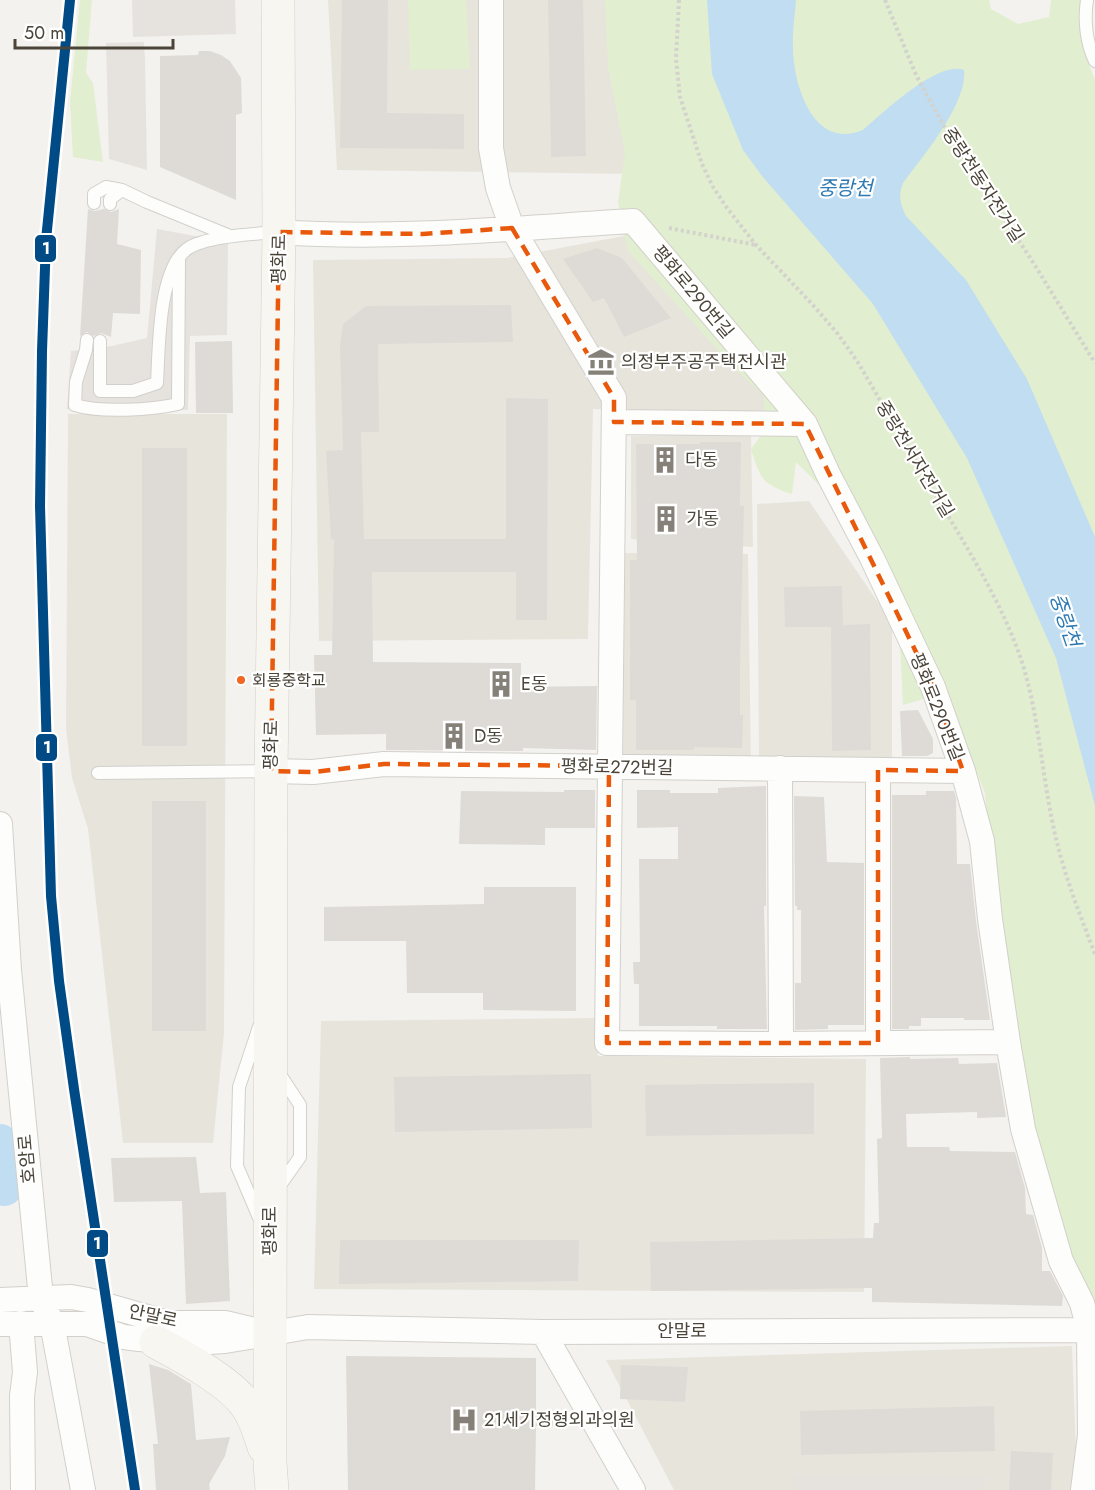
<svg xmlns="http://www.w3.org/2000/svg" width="1095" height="1490" font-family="Jost,'Noto Sans KR',sans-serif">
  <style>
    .residential { fill: #e7e4dc }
    .green { fill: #e1eecf }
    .parking { fill: #e6e3df }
    .water { fill: #c0ddf1 }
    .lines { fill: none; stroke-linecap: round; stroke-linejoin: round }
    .river { stroke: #c0ddf1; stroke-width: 38 }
    .building { fill: #dedbd6 }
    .service-casing { stroke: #d2d0cb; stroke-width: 14 }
    .minor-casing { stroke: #d2d0cb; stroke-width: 26 }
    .secondary-casing { stroke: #d3cfc5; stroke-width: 34 }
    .path { stroke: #d3d2cc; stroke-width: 4; stroke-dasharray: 3 3; stroke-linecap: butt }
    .service { stroke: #fdfdfc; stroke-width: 12 }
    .minor { stroke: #fdfdfc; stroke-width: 24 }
    .secondary { stroke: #f7f6f1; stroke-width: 33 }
    .metro-1-casing { stroke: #fff; stroke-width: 15 }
    .metro-1 { stroke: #004a85; stroke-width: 10 }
    .marked { fill: none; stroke: #e8590c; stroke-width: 4.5; stroke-dasharray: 12 8; stroke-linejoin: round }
    .bus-dot { fill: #f26522; stroke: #fff; stroke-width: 2 }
    .labels { text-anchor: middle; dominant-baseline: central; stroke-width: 4.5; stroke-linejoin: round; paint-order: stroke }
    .bus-label { font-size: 16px; fill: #4b4439; stroke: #fff; text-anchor: start }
    .street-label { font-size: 18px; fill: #4b4439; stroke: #fff }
    .poi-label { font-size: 18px; fill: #4b4439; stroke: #fff; text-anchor: start }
    .water-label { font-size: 20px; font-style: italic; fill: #2e7ab2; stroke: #fff }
    .line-badge { stroke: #fff; stroke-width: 2 }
    .badge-label { font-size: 16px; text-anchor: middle; font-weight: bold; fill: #fff }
  </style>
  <rect width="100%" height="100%" fill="#f4f2ee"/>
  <path class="residential" d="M328,0H610L635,174L337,170Z
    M629,235L783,413L593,409L588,639L319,641L313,260L507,258Z
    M68,414H227L224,1033L213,1143H123L88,829L72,778L66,729Z
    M751,434L753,547L631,539V436Z
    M809,501L892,623V760L759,759L757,504Z
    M625,553L748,554L751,768L623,767Z
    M597,1018L598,1056L866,1059L864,1292L314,1289L321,1021Z
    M1072,1346L1076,1450L1071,1490H674L606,1360Z"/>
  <path class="green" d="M80,0H92L86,73L93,83L103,162L73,157L70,102Z
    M408,0H466L470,69L410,70Z
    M605,0H989L991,9L1018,24L1049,17L1051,0H1082C1077,28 1083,54 1095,79V1330L1030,1126L995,896L985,793L945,693L903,705L897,585L820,486L796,462L792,494C761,483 761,480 751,449L764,431V396L735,369L628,251L618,203L625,152L608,68Z"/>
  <path class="parking" d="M132,0H235L236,34L133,37Z
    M144,42L145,60L147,170L109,159L106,43Z
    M157,229L228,242L227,335L190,336L188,410L67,409L71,351L112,346L147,338Z
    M792,1474L985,1477V1490H793Z"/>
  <path class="water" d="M707,0H796C795,15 792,31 793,47C793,84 813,151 863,130C883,113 938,60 964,70C968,103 922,157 903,183C898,196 900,204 906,216L966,280L1027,379L1095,537V806L1056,658L967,458L873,304L762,176L743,150L712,74Z"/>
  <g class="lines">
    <path class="river" d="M0,1143L4,1187"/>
  </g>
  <path class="building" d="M342,0H388L387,113L464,114V149L340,148Z
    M548,0H583L586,156L551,157Z
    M199,51H210L221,55L230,61L241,78L242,113L236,115V200L160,167V56L198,55Z
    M88,209L95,211L104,209L111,212L119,209L117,244L141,250L140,314L113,313L111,337L101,333L94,336L87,332L80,336Z
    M597,248L622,258L671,318L624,337L604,298L593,302L563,259Z
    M511,305L513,342L378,344L379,432H361L364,539H506V398L548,399L547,620H516V572H372L373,662L521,663V687L597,686L596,750L523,748V751L386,750V734L316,735L314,655H332L334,539L331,540L326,451L343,450L340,346L343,324L366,306Z
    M232,341L233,413H196L195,342Z
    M700,442H741L740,506H744L740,665V715H743L742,748L694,747V750H636V700H630V560H637L636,444H700Z
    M142,448H187V746H142Z
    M842,586L843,625L870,624L871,750L832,751L831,627H785L784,587Z
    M918,710L933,739V753L927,756H902L900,711Z
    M766,786V906H764L767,1029H717V1026H639V984H634L633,962H640L639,859H678V827L637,828V790H670V793H718V788Z
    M564,790H595V828H545V845L459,844L461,791L564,792Z
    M926,791H954L956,798L957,864H970L976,921L990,1020H964V1018H921V1026H909V1029H892V795H926Z
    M794,796L824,797L827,862L864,863V1025H828V1029L795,1030V983H801V910H797V906H795Z
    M152,801H206V1031H152Z
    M484,887H576V1011L483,1010V993H407L406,941H324V907L484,904Z
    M910,1057V1059L958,1058L959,1064L997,1063L1006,1117L977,1118V1112L906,1114L907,1147H949L950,1151L1015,1152L1025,1188L1026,1214L1033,1215L1042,1248V1271H1050L1063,1296L1062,1306L872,1302V1288L651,1291L650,1242L873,1238L874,1223H879L877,1139L882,1138L880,1058Z
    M591,1074L592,1128L395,1132L394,1077Z
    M814,1083V1134L646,1136L645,1085Z
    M196,1157L200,1193L226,1192L230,1301L186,1304L182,1201L114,1202L111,1158Z
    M340,1240H579L578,1281L339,1284Z
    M346,1356L536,1358V1410H553V1426H536L535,1490H348Z
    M149,1364L168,1370L191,1384L196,1440L230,1437L225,1456L209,1484L210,1490H156L153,1444H158Z
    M621,1365L688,1367L685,1402L620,1399Z
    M994,1406L995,1451L801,1455L800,1411Z
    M1011,1451L1053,1453L1051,1490H1009Z"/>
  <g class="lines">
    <defs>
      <path id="service" d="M1087,0C1084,19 1086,43 1095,61
        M94,203V194L106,187L122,190
        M110,204V199L122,190L147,202L230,236
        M87,340L86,350L76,382L75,405C100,413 152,410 178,404L179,260
        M100,341V391H133L157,383C159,349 158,270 187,249C205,236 255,234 278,232
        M98,773L270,771
        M259,1027L239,1087L237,1166L260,1220
        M278,1188L300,1157V1105L279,1073"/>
      <path id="minor" d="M491,0V148L498,188L512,228L614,398L607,1043L781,1044L1008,1042
        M279,232C397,240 515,228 633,221L805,424L828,474L872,558L933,687L963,771L982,841L990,919L1008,1042L1023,1129L1061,1261L1082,1303L1089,1330L1090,1435L1083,1490
        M614,422L805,424
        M780,768L781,1044
        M271,771L313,772L384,764L963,771
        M0,824L9,970L41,1298L52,1323L83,1490
        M878,1043V770
        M0,1300L71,1297L88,1300L168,1323H225L259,1331
        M21,1323L25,1372L22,1396L23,1490
        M0,1324H87L124,1337L139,1339L193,1343L225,1341L308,1327L543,1332L1095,1330
        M543,1332L633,1490"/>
      <path id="secondary" d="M156,1342C182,1356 223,1378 242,1400C254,1414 259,1431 264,1447
        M272,1490L270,1463V1365L271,771L279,232L278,0"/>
    </defs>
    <use href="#service" class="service-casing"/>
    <use href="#minor" class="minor-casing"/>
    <use href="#secondary" class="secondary-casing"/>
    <path class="path" d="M679,0L676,59L680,97L702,164L713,187L727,208L756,245L812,304L838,334L859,364C884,407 909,451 935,494C967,548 1000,599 1021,659C1038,711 1041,766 1052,820C1061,867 1078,910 1095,954
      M885,0L916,75L952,141L1031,259L1095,363
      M669,228L756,245"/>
    <use href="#service" class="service"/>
    <use href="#minor" class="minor"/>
    <use href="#secondary" class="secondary"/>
    <defs>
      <path id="metro-1" d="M70,0L46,240L42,351L40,506L51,896L59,981L74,1089L135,1490"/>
    </defs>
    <use href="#metro-1" class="metro-1-casing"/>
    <use href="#metro-1" class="metro-1"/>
  </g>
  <path class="marked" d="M512,228L614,398V422L805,424L933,687L963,771L878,770V1043H607L609,766L384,764L313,772L271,771L279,232L423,234Z"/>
  <defs>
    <symbol id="museum-bare" viewBox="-9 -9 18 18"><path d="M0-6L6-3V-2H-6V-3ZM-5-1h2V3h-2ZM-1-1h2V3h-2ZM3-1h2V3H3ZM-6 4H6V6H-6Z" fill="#868178" stroke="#fff" stroke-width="2.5" paint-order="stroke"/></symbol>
    <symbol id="building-bare" viewBox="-9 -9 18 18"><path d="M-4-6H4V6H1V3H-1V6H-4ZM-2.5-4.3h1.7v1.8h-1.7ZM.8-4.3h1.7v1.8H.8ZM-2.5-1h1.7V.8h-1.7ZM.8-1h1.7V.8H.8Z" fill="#868178" stroke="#fff" stroke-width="2.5" paint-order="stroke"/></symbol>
    <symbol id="hospital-bare" viewBox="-9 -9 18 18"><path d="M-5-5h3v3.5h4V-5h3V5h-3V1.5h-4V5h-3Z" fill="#868178" stroke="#fff" stroke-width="2.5" paint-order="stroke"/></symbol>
  </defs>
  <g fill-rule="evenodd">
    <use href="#museum-bare" x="582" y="343" width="38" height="38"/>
    <use href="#building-bare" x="646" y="441" width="38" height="38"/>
    <use href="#building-bare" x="647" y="500" width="38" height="38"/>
    <use href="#building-bare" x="482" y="665" width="38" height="38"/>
    <use href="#building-bare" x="435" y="717" width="38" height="38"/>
    <use href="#hospital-bare" x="445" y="1401" width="38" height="38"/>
  </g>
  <circle class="bus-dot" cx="241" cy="680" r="5"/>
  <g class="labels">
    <g class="bus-label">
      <text x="252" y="680">회룡중학교</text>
    </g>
    <g class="street-label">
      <text transform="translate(983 185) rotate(57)">중랑천동자전거길</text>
      <text transform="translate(279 259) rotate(-89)">평화로</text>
      <text transform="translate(693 292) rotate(50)">평화로290번길</text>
      <text transform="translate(915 459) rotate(59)">중랑천서자전거길</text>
      <text transform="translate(937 707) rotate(68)">평화로290번길</text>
      <text transform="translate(271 745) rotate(-89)">평화로</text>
      <text transform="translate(617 767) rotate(1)">평화로272번길</text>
      <text transform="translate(27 1159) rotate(-95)">호암로</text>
      <text transform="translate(270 1231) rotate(-90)">평화로</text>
      <text transform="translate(153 1316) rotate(12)">안말로</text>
      <text x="682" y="1331">안말로</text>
    </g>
    <g class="poi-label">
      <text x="621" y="362">의정부주공주택전시관</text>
      <text x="685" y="460">다동</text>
      <text x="686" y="519">가동</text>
      <text x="521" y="684">E동</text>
      <text x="474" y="736">D동</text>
      <text x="484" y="1420">21세기정형외과의원</text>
    </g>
    <g class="water-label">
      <text x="845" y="188">중랑천</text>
      <text transform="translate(1065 620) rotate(71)">중랑천</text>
    </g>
  </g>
  <g class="line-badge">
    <rect x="34" y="234" width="23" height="29" rx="6" fill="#004a85"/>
    <rect x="35" y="733" width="23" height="29" rx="6" fill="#004a85"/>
    <rect x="86" y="1229" width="23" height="29" rx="6" fill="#004a85"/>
  </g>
  <g class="badge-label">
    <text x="46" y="254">1</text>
    <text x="47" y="753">1</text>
    <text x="97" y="1249">1</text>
  </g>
  <path d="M15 39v9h158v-9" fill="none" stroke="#4b4439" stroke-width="3"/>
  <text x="24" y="39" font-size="18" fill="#4b4439" stroke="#ffffff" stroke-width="4.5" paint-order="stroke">50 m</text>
</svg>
